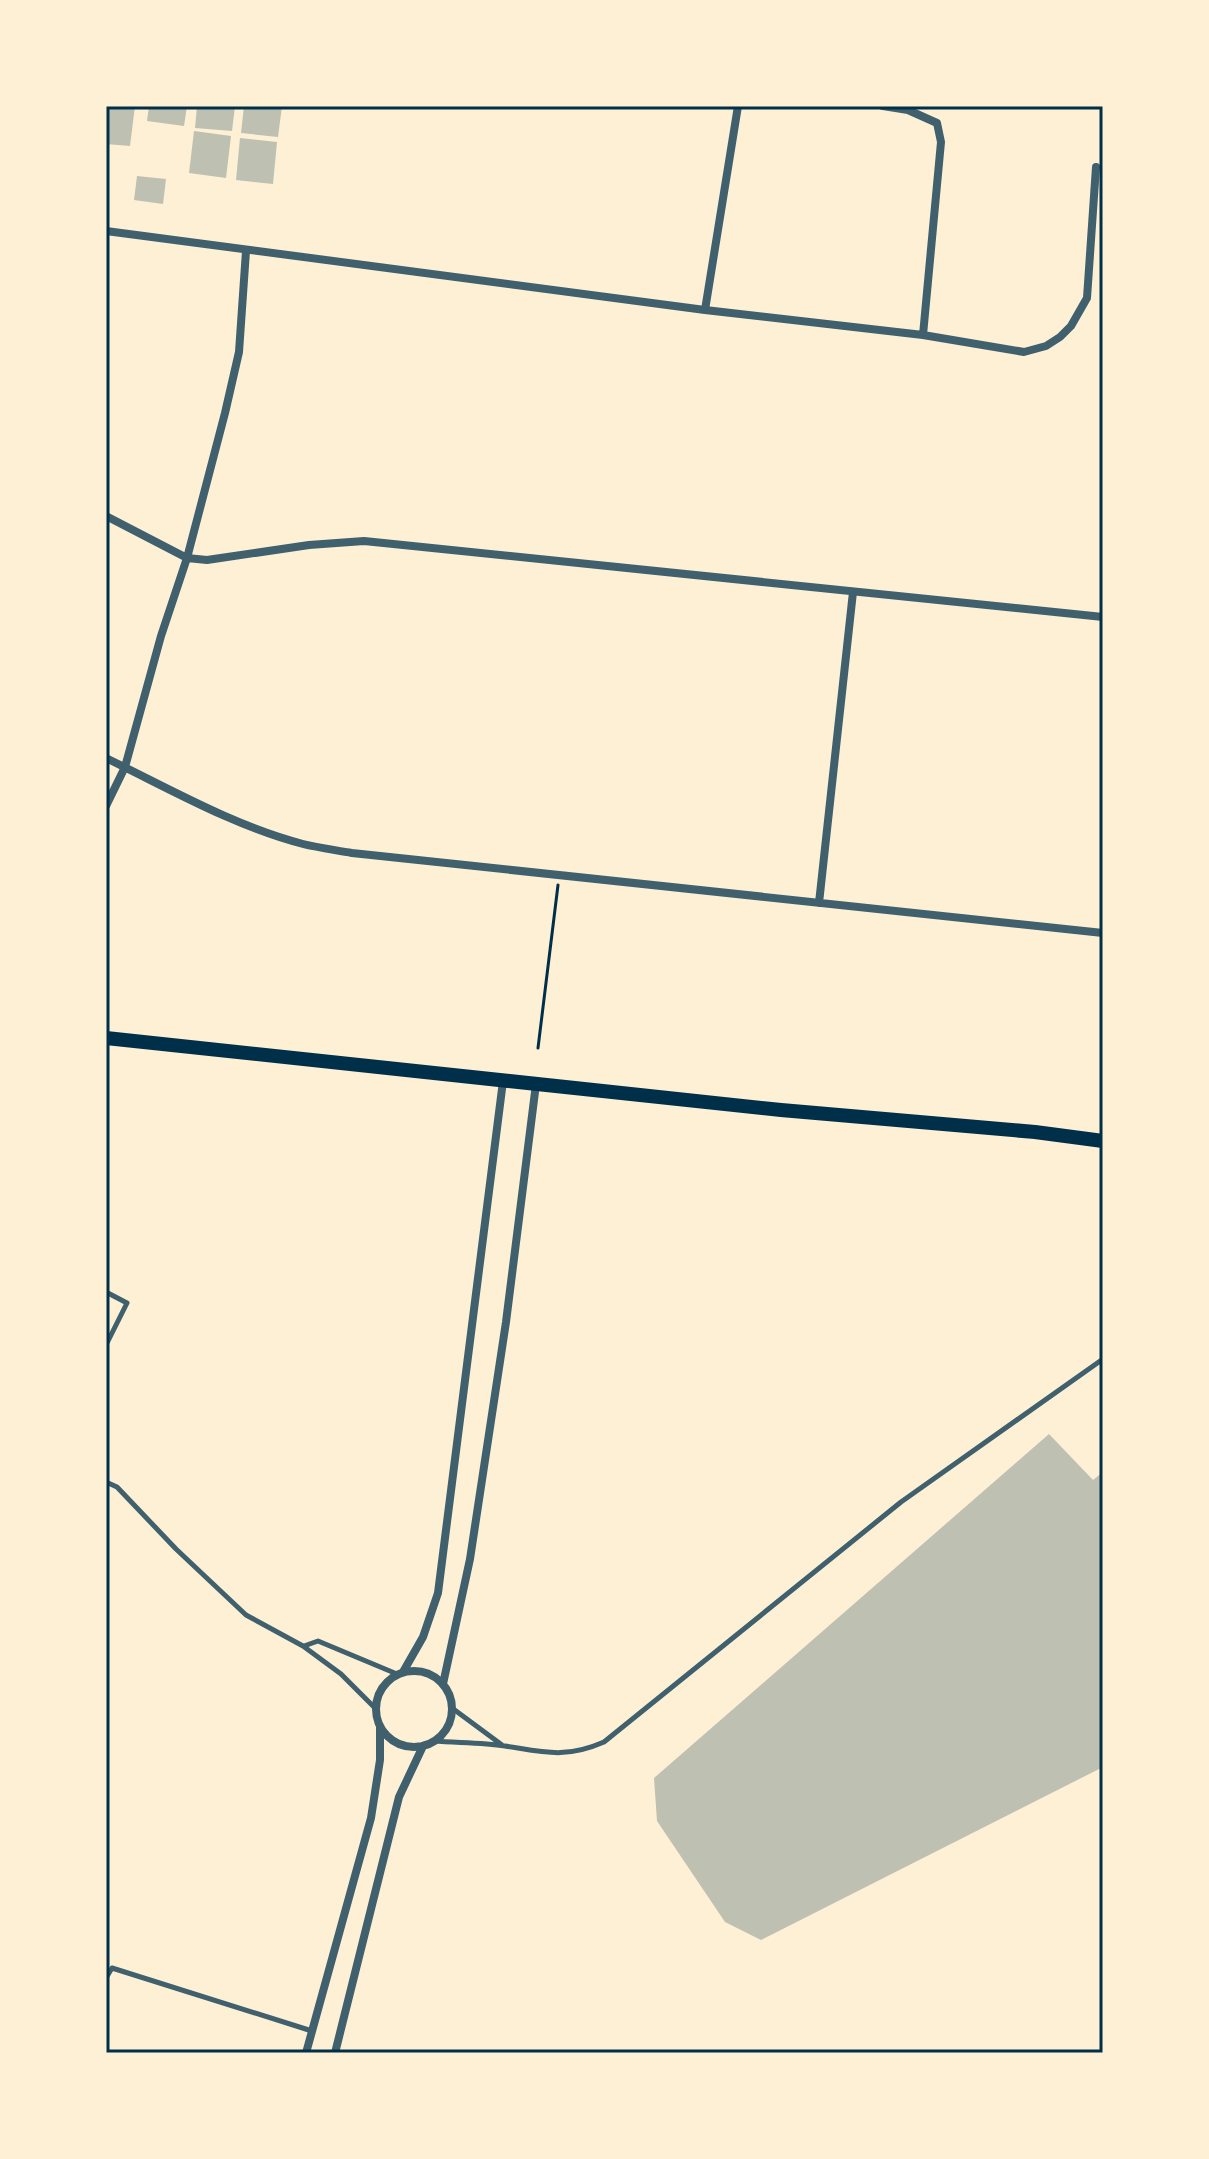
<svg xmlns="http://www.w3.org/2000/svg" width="1209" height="2159" font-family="'Varela Round',sans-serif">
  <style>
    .building { fill: #bec0b2 }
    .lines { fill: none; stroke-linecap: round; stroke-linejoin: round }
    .path { stroke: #003049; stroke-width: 3 }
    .service { stroke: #3f606c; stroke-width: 5 }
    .minor { stroke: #3f606c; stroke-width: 8 }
    .secondary { stroke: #003049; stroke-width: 14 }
    .neatline { fill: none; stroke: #003049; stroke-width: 3 }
  </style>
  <rect width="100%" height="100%" fill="#fdf0d5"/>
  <path class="building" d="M109,106H135L130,146L106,144Z
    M149,106H187L184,126L147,121Z
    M197,106H235L232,131L195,128Z
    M244,106H282L278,137L241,133Z
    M194,131L231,136L226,178L189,173Z
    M240,138L277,142L273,184L236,180Z
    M137,176L166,179L163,204L134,200Z
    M1049,1434L1093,1480L1103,1472V1767L761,1940L725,1922L657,1821L654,1778Z"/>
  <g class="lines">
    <path class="path" d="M538,1048L558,885"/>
    <path class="service" d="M106,1292L127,1303L106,1345
      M106,1482L117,1487L176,1549L246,1615L303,1646L341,1674L376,1709
      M304,1646L318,1641L397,1674
      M452,1708L502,1745
      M434,1741C457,1743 482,1742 505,1746C544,1752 565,1759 604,1742L901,1502L1103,1359
      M106,1978L112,1968L312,2031"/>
    <path class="minor" d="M883,106L908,110L937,123L941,142L923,335
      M106,231L705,310L923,335L1024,352L1046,346L1060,337L1071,326L1087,298L1096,167
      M705,310L738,106
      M106,516L187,558L207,560L309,545L364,541L1103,617
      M106,758C170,789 234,826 303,844C319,848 336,850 352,853L1103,933
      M106,806L125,767L161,636L187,558L225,413L239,352L246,251
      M819,903L853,592
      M376 1709a38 38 0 1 1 76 0a38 38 0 1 1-76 0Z
      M403,1672L423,1637L438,1593L503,1081
      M443,1684L470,1559L506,1322L536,1084
      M306,2053L371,1818L380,1760V1726
      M335,2053L399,1797L423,1746"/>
    <path class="secondary" d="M106,1038L781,1110L1035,1132L1103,1141"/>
  </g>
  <rect width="1209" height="2159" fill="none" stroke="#fdf0d5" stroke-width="216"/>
  <rect x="108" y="108" width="993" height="1943" class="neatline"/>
</svg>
